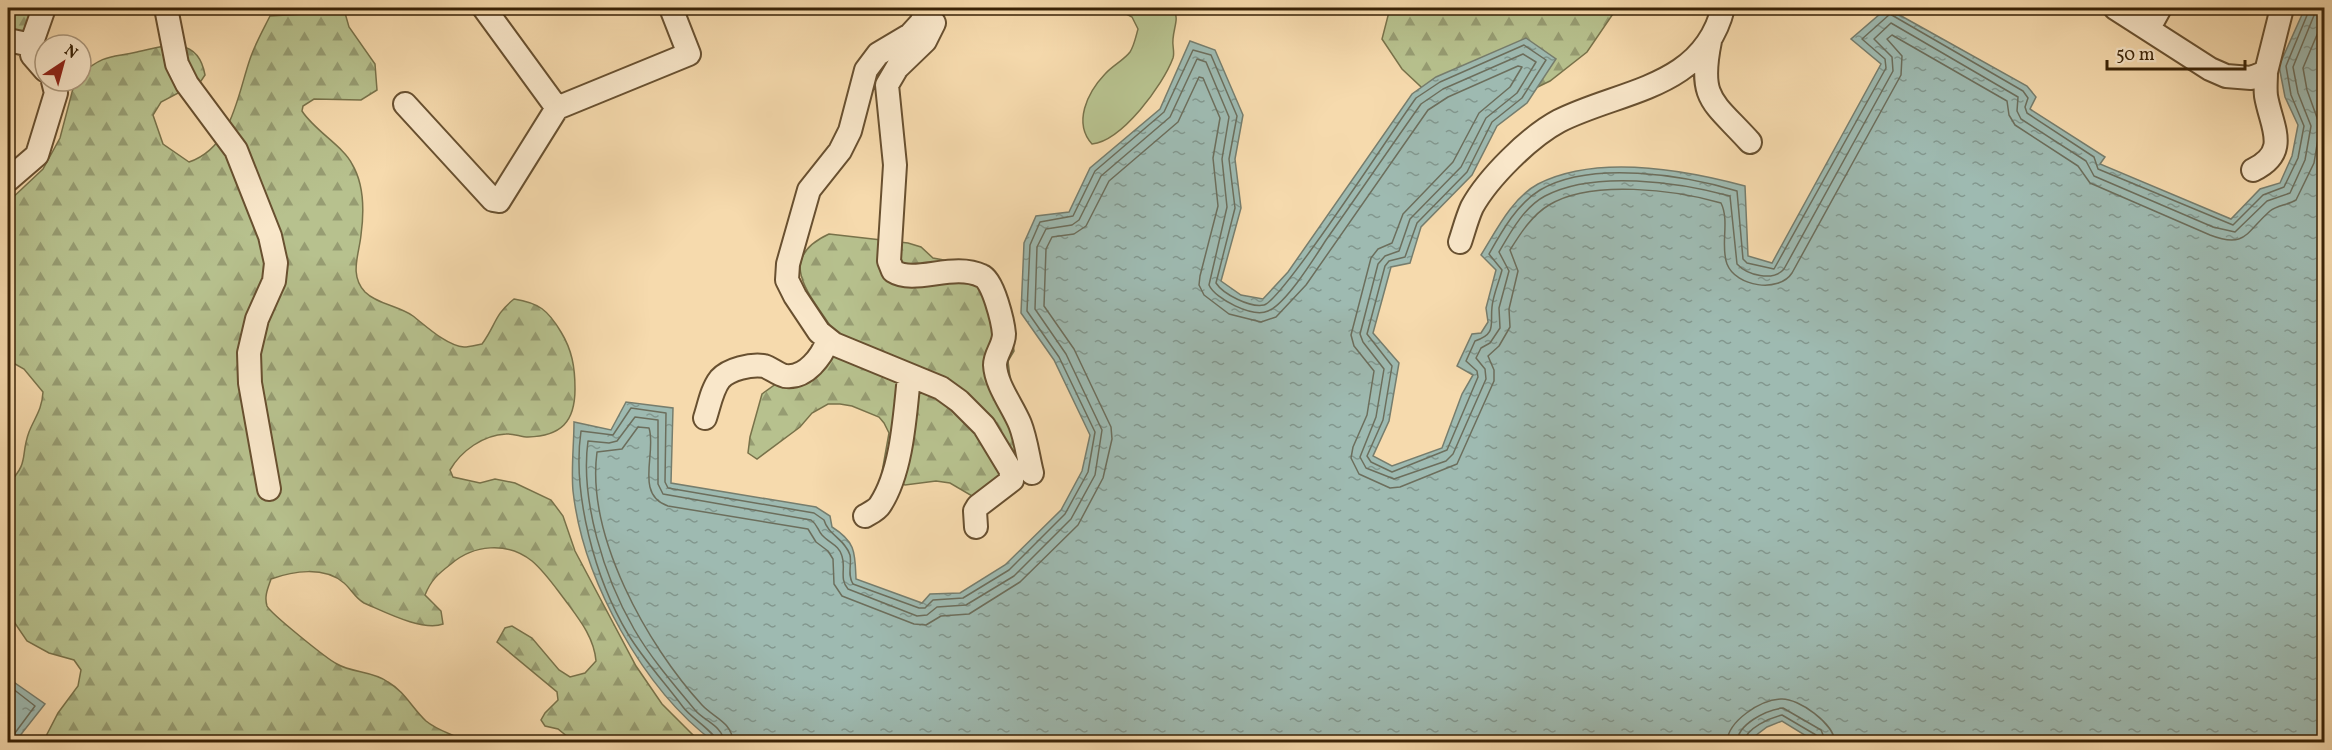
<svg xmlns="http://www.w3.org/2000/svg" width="2332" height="750" font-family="Vollkorn,serif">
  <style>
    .grass { fill: #b7c18e; stroke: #78724a; stroke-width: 1.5 }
    .forest { fill: url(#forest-firs); stroke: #78724a; stroke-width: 1.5 }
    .water { fill: url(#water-ripples); stroke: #767d6d; stroke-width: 1.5 }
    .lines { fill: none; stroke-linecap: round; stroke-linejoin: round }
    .shore { stroke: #6c6e5c; stroke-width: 1.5 }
    .minor-casing { stroke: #685030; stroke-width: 26 }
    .minor { stroke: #f9e7ca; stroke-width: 22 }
  </style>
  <defs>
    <pattern id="forest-firs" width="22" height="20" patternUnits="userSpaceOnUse" patternTransform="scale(1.5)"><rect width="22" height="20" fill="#b7c18e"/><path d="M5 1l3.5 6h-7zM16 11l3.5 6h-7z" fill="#969c72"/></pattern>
    <pattern id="water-ripples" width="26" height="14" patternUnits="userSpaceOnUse" patternTransform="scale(1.5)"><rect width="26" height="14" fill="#9ebab1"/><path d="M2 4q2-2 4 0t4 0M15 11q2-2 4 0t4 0" fill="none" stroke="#82978e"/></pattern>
  </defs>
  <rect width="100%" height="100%" fill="#f6daad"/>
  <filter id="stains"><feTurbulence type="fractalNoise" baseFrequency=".00333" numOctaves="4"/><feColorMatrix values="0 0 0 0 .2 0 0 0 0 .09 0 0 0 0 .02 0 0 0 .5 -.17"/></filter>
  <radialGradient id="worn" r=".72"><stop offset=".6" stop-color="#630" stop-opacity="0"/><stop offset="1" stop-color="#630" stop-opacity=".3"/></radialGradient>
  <path class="grass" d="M1115,8H1174C1179,20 1174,26 1173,39C1172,46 1175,52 1173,58C1163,85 1122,141 1092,144C1073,123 1087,93 1105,74C1112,66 1124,60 1130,52C1134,46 1136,36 1138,29L1132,17Z"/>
  <path class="forest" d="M8,8H35L25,35L8,33Z
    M310,8H347L345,13L349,27L375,64L377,90L361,100L314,99L303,106L302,111C314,130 344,147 352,164C364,184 364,213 361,235C359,255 349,275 365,292C377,304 399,306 413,316C426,326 447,346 464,347C470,347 476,345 482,344C496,325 494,315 514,299C539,303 548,310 561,332C572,350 575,367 575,389C575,422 561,436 528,437C521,437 513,433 506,434C483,435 461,451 450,470L453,477L480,483L495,479L515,483L551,500L563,516L575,551L636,666L662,704L700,742H574L558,729L545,726L541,720L545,713L558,700L557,692L497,642L505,628L512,626L532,638L559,670L570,677L585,673L596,661C594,637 579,619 565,600C555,587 545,572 532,561C507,541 473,545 451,564C438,574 431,580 425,595L441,611L443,624C423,632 383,611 364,603C355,598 352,590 344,583C324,566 293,571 271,579C268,588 264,596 267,606C270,613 327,659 337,664C352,673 373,671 388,682C405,692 412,708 426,721C438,731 453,734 466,742H43L58,713L78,686L81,670L74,660L49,653L27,641L8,613V484C30,462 20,456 29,432C35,417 42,410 43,392L24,369L8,360V202L43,169L60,138L75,81H81V74C105,54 110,58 137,52C166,45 198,35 205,75L201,81L161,102L153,115L163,144L189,162C232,147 237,97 250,59C255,44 263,30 270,16L303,14Z
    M1390,8H1617L1587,52L1550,81L1511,100H1435L1402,69L1382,39Z
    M829,234L908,243L921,247L933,258L965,264L1012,334L1014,351L1008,361L1011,385L1031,479L1021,485L972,496L950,483L936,481L905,485L882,472L889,433L884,423L879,417L852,406L840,404H828L812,413L800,427L757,459L748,453L750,437L762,394L838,339C820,303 768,262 829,234Z"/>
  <path class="water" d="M1887,8L2027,86L2036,97L2030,109L2105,157L2100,164L2231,219L2260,189L2280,183L2292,156L2298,125L2285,97L2279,66L2305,8H2324V742H1816L1782,721L1767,727L1747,742H714C643,689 583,580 573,491C571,469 574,444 574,422L611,430L626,402L673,408L671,483L816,507L830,516L832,527C856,542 855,553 856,579L922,603L930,594L960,593L1005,565L1061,510L1082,471L1090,435L1054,360L1021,313L1024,243L1036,216L1069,212L1090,168L1160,109L1190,41L1215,50L1243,115L1235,159L1241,208L1221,281L1241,295L1263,299L1288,272L1412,94L1436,77L1526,38L1556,59L1527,103L1497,126L1472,175L1421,227L1410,263L1391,267L1373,333L1399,363L1389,421L1373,456L1392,466L1442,448L1462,394L1473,375L1457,366L1472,334L1481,333L1488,322L1486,308L1496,270L1481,255C1496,231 1512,198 1538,184C1597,154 1685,170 1745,186L1748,256L1772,263L1881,64L1851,39Z
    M8,678L45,704L15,742H8Z"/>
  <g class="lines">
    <path class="shore" d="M8,685L35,706L12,737L11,742
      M717,742C716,733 690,717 683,707C665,683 643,659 628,634C595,579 572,494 581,431L613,435L631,408L666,413L665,482L668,488L814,513L824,520C828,535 845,539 850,555C852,564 847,575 853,584L919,608H925L933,600L963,598L1009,570L1065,514L1088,472L1095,432L1059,357L1027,311L1030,245L1040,222L1073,216L1095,171L1164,112L1193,50L1211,55L1237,116L1229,159L1235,208L1216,283C1223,294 1250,308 1264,305C1282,301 1396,125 1416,98L1440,82L1524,45L1546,60L1522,98L1492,122L1467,172L1417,223L1405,257L1389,261L1385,266L1367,334L1392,366L1383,420L1367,456L1371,462L1392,472L1447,450L1478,377L1477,371L1466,361L1475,341C1497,334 1490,324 1492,307C1493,295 1499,282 1502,270L1489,254C1502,231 1517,204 1540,190C1591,160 1684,175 1737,191L1743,259L1747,263L1774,269L1886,68L1885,59L1862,39L1890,14L2023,91L2028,98L2025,107L2027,113L2094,157L2098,169L2233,225L2263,195L2284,187L2298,158L2304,126L2291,95L2286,66L2310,8
      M724,742C723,726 704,721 695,710C674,685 650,657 634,629C604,577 580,500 588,441L609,443L617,441L635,417L658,420V484L663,494L811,520C818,525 817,529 822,535C829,543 839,545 842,556C846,568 839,579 848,589L917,616L927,615L937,607L966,605L1014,576L1071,519L1095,475L1102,430L1066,354L1035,309L1037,247L1046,229L1072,225L1079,220L1101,176L1170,117L1197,59L1206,62L1229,117L1222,159L1227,207L1209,285C1215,299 1253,318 1268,311C1286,304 1315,257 1326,240C1358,195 1389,149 1421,104L1443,89L1523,54L1536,62L1517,93L1486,118L1461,167L1410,219L1399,251L1385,256L1378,264L1360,334L1363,342L1384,369L1376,417L1360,457L1366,468L1394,479L1446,461L1453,454L1486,379L1485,369L1476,358L1481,348L1490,343L1500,328L1499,308L1509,271L1499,252C1510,233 1524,207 1545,196C1594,170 1678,182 1730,196L1737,264C1747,275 1773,282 1784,269L1893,71L1892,57L1874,39L1891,23L2018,97L2017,111L2021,119L2086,161L2094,176L2213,227L2235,232L2267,201L2290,193L2305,160L2311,126L2298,93L2293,67L2317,8
      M733,742C732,722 714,718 702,705C647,645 586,536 597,452L622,449L638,427L649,428C657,452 634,495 668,506L808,529L816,542L828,551L833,559L834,584L842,596L914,624L926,625L941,616L969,614L1020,582L1078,525L1103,478L1112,439L1111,427L1074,349L1044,306L1046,249L1052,237L1074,234L1086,226L1109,181L1178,122L1199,77L1203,78L1220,118L1213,158L1218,206L1200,276L1199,285L1204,295L1229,314L1261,322L1276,317L1306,285L1428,110L1448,97L1518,66L1522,67L1510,87L1479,113L1453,162L1403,214L1392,243L1378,249L1371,258L1351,335L1354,346L1374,371L1367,415L1353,447L1351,458L1359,474L1390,488L1400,487L1457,464L1494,381V370L1488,356L1499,346L1510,327L1509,309L1518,271L1510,250C1520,234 1532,215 1549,205C1591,179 1676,190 1721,203C1730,221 1720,246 1727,264C1736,287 1779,293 1792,273L1901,75L1902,56L1887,39L1892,35L2007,101L2009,115L2015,125L2078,166L2090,183L2210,235C2246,249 2246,232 2270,211C2277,205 2288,205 2296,200L2314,163L2320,126L2307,90L2303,68L2324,18
      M1727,742C1728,721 1760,700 1781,699C1799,698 1834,724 1835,742
      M1737,742C1738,724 1766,710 1783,708L1821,730L1826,742
      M1744,742C1746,728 1770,718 1782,715L1816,735L1819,742"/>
    <defs>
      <path id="minor" d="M166,8L177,64L187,84L236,150L270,236L276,263L274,281L257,319L249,353L250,383L269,489
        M484,8L557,108L689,54L671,8
        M928,8L921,23L910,35L878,54L866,70L850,131L840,151L809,190L788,264L787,280L795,296L819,332L834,344L941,388L959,401L984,426L1010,469L1012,480L978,506L975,511L976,527
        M2115,8L2210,69L2226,76L2251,78L2266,72L2282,8
        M934,23L925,41L897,68L887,85L895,165L889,261L893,271C915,285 953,262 982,276C993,280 1003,322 1004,334C1004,346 995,354 995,365C996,385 1012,405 1020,424C1026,439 1028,457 1032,473
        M2149,28L2160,8
        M8,40L31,45L44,8
        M1710,41C1698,100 1713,101 1750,142
        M31,45L32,55L45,70
        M405,104L493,200L499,201L557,108
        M2253,170C2291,152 2271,126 2266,96C2265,88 2266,80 2266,72
        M8,180L37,155L56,93L53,81
        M1460,242C1464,230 1467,218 1472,207C1488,178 1529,137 1559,121C1620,90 1703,89 1723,8
        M705,418C709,406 712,389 720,379C729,369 751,364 764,366C771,368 777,374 785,376C806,379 822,356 828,340
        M865,516C870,513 877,510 880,505C902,472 905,415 909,376"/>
    </defs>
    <use href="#minor" class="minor-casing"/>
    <use href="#minor" class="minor"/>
  </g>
  <rect width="2332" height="750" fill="none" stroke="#f6daad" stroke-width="30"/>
  <rect x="9" y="9" width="2314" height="732" fill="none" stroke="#392206" stroke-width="3"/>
  <rect x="15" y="15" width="2302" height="720" fill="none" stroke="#392206" stroke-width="1.5"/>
  <g transform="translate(63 63) rotate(36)"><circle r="28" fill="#f9e7ca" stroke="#ac987c" stroke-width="1.5"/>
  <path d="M0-4.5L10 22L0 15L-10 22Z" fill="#8f2418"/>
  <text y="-9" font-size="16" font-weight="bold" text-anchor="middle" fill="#392206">N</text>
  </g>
  <path d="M2107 60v9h138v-9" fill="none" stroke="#392206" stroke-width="3"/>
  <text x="2116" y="60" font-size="18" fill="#392206" stroke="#f9e7ca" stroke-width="4.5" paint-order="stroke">50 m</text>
  <rect width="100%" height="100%" filter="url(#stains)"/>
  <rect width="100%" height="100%" fill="url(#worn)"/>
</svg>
